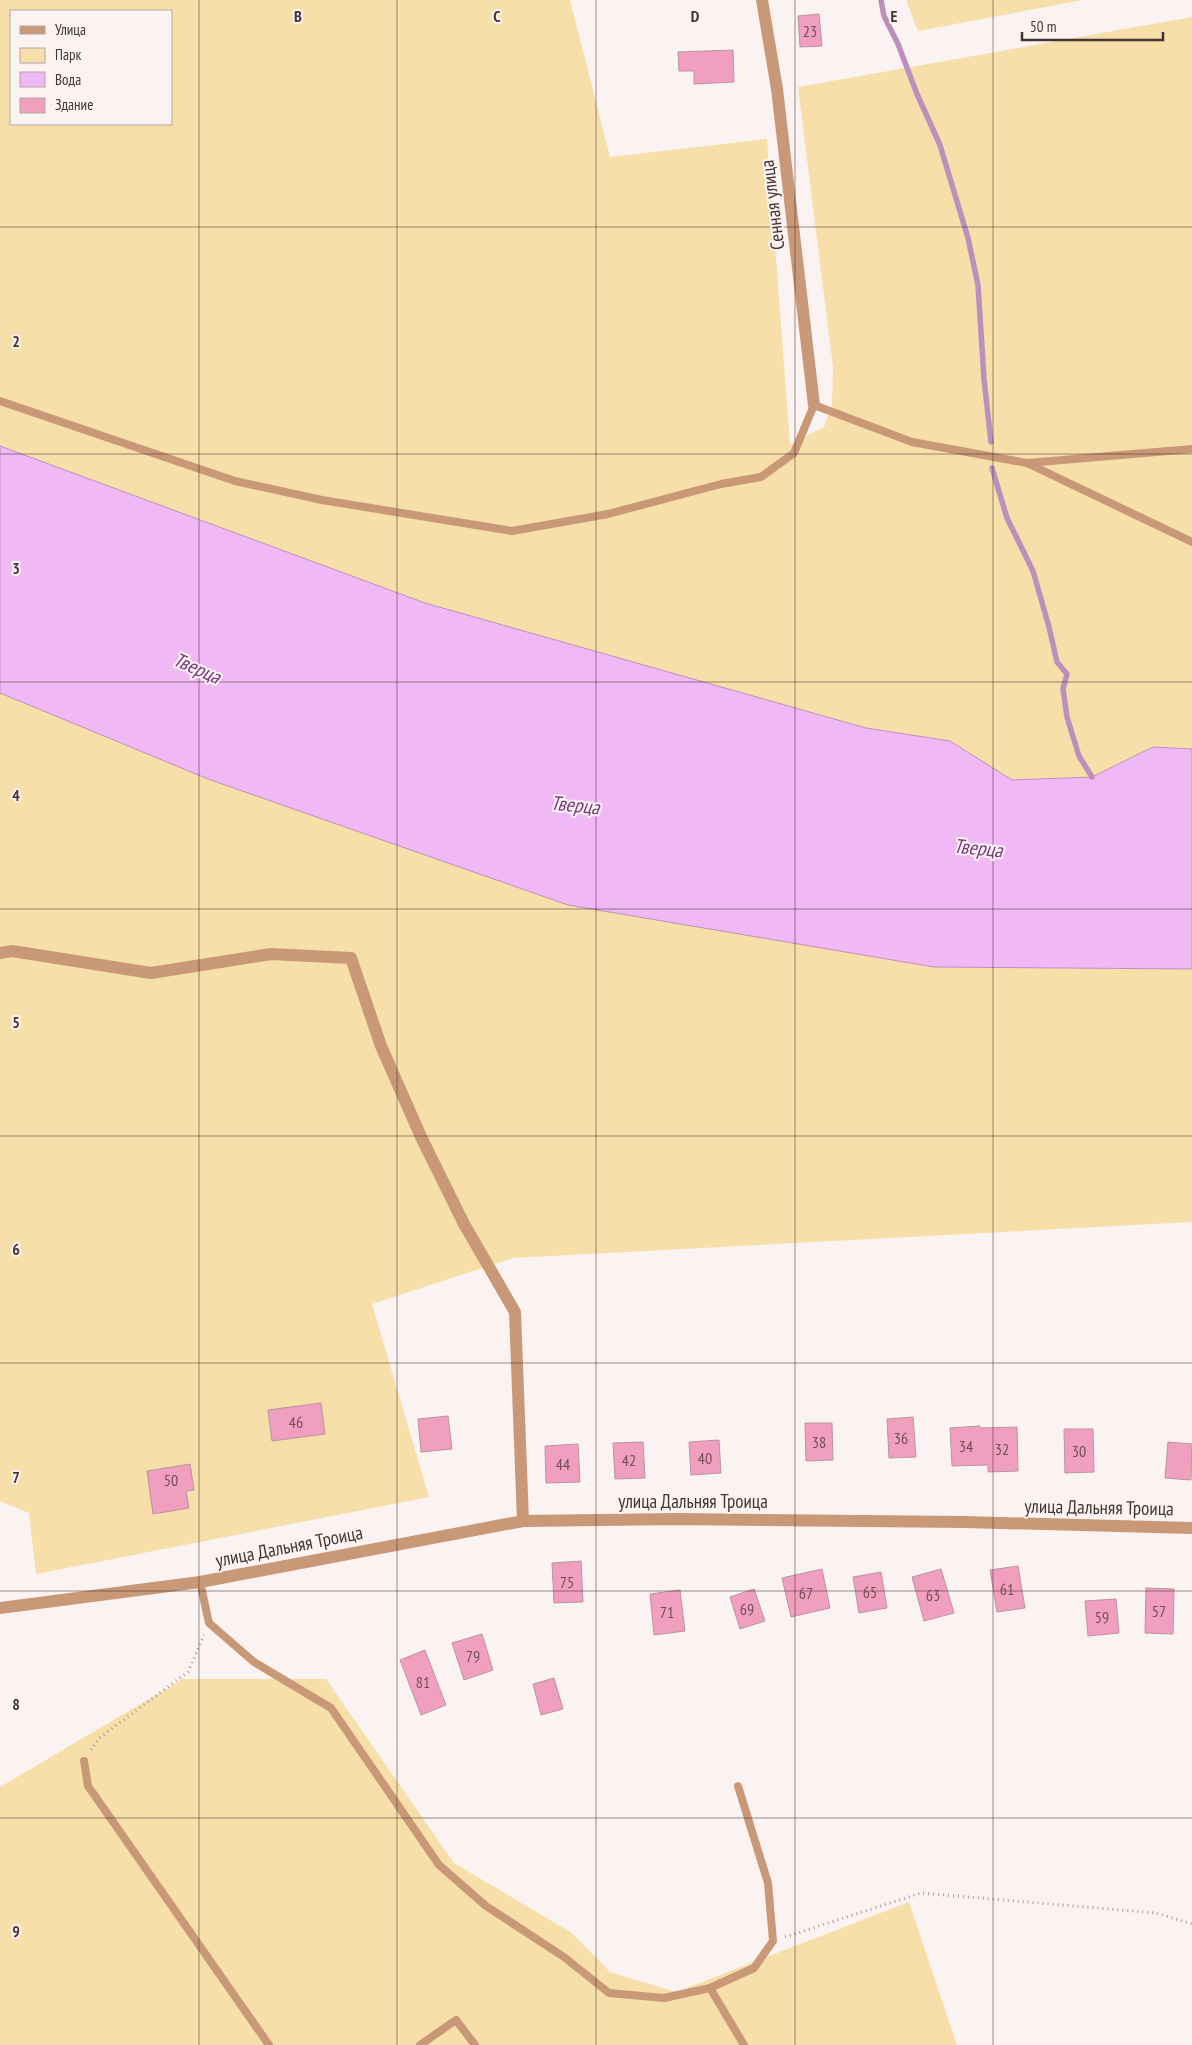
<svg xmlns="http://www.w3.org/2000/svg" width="1192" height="2045" font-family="'PT Sans Narrow',sans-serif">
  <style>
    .green { fill: #f6dfa9; fill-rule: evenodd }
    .water { fill: #f1b8f6; stroke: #bd90bc }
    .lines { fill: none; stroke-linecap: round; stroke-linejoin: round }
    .stream { stroke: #bd90bc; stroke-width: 5.5 }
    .building { fill: #f19fbf; stroke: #b994a2 }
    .path { stroke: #a89c9b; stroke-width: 3; stroke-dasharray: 1 4; stroke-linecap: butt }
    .lane { stroke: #c89877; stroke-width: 8 }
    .street { stroke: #c89877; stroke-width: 12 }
    .grid { fill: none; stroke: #453433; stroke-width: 1; stroke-opacity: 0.55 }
    .labels { text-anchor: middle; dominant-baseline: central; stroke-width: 4; stroke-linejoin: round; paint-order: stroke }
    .number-label { font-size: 16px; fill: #704f56 }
    .street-label { font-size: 19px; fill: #453433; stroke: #fbf3f2 }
    .water-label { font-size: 20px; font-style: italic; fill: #793780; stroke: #fbf3f2 }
    .grid-label { font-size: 16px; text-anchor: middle; font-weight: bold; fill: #453433; stroke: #fbf3f2; stroke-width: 4; stroke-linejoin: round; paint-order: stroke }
  </style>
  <rect width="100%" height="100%" fill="#fbf3f2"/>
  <path class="green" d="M0,0H570L610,157L767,139L790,444L824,427L832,405L833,367L798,87L1192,17V749L1153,747L1092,777L1012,780L950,741L866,728L425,603L0,446ZM11,11H171V124H11Z
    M906,0H1083L918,31Z
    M0,693L208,779L568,905L934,967L1192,969V1222L513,1258L372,1304L429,1497L36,1574L29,1513L0,1501Z
    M183,1679H326L454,1863L572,1933L610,1972L676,1992L909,1902L957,2045H0V1787Z"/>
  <path class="water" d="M0,446L425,603L866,728L950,741L1012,780L1092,777L1153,747L1192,749V969L934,967L568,905L208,779L0,693Z"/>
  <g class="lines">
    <path class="stream" d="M881,0L884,16L898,44L917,94L940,145L968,238L978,285L984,379L991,442
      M992,468L1007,518L1033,571L1049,627L1057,662L1067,674L1063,689L1067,717L1079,756L1092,777"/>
  </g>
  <path class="building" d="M819,14L822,46L800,47L798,16Z
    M733,50L734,82L694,84V71H679L678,52Z
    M321,1403L325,1434L272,1441L268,1410Z
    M448,1416L452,1449L421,1452L418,1419Z
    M913,1417L916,1457L889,1458L887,1419Z
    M805,1423H832L833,1460L806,1461Z
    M980,1426V1428L1017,1427L1018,1471L988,1472V1465L952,1466L950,1428Z
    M1064,1429H1093L1094,1472L1065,1473Z
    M719,1440L721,1473L691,1475L689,1442Z
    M643,1442L645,1478L615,1479L613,1443Z
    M1168,1442L1192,1444L1191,1480L1165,1478Z
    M578,1444L580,1482L546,1483L545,1446Z
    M190,1464L194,1490L186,1491L189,1508L153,1514L147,1471Z
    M581,1561L583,1602L554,1603L552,1563Z
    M1018,1566L1025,1608L997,1612L990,1570Z
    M822,1569L830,1608L791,1617L782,1578Z
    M941,1569L954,1613L924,1621L912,1577Z
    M881,1572L887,1608L859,1613L853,1577Z
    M1146,1588L1174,1589L1173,1634L1145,1633Z
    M754,1589L765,1621L740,1629L730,1597Z
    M680,1590L685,1631L654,1635L650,1594Z
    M1116,1599L1119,1633L1088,1636L1085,1601Z
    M482,1634L493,1670L464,1680L452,1643Z
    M425,1650L446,1705L421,1715L400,1660Z
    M554,1678L563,1709L541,1715L533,1684Z"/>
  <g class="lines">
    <path class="path" d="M91,1750L99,1738L188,1672L204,1635
      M785,1937L921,1893L1156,1913L1192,1924"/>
    <path class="lane" d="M0,401L235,481L322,500L512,531L608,514L721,484L761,477L794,453L814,405L912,442L1027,463L1192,542
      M1027,463L1192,449
      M200,1582L209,1623L254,1662L331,1708L439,1865L486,1906L564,1957L609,1993L664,1998L710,1988L754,1968L773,1941L768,1883L738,1786
      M84,1761L88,1786L269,2045
      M710,1988L744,2045
      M420,2045L456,2020L475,2045"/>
    <path class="street" d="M762,0L777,89L814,405
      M0,953L12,951L151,973L271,954L351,958L381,1046L422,1139L464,1224L515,1312L523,1521
      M0,1608L200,1582L523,1521L677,1519L964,1522L1192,1528"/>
  </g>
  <path class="grid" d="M199,0V2045M397,0V2045M596,0V2045M795,0V2045M993,0V2045M0,227H1192M0,454H1192M0,682H1192M0,909H1192M0,1136H1192M0,1363H1192M0,1591H1192M0,1818H1192"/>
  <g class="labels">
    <g class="number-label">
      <text x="810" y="31">23</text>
      <text x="296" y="1422">46</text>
      <text x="901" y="1438">36</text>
      <text x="819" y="1442">38</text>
      <text x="966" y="1446">34</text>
      <text x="1002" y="1449">32</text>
      <text x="1079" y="1451">30</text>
      <text x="705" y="1458">40</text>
      <text x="629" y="1460">42</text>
      <text x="563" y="1464">44</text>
      <text x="171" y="1480">50</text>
      <text x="567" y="1582">75</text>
      <text x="1007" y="1589">61</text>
      <text x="870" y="1592">65</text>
      <text x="806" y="1593">67</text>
      <text x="933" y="1595">63</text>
      <text x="747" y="1609">69</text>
      <text x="1159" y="1611">57</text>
      <text x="667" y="1612">71</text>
      <text x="1102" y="1617">59</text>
      <text x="473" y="1656">79</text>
      <text x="423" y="1682">81</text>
    </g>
    <g class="street-label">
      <text transform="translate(772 205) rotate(-97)">Сенная улица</text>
      <text x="693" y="1501">улица Дальняя Троица</text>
      <text transform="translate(1099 1507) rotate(1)">улица Дальняя Троица</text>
      <text transform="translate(289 1546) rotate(-11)">улица Дальняя Троица</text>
    </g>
    <g class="water-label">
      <text transform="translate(197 668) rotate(24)">Тверца</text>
      <text transform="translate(575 805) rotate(6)">Тверца</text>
      <text transform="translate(978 848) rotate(6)">Тверца</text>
    </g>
  </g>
  <g class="grid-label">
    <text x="298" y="22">B</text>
    <text x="497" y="22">C</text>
    <text x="695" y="22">D</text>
    <text x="894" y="22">E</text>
    <text x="16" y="347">2</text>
    <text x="16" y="574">3</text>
    <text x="16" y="801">4</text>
    <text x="16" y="1028">5</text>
    <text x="16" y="1255">6</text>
    <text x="16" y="1483">7</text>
    <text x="16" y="1710">8</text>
    <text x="16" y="1937">9</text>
  </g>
  <rect x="10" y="10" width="162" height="115" fill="#fbf3f2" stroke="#b2a7a6"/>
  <rect x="20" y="26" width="25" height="8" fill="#c89877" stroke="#b2a7a6"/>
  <text x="55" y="35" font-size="15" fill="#453433">Улица</text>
  <rect x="20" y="48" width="25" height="15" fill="#f6dfa9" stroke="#b2a7a6"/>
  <text x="55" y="60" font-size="15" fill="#453433">Парк</text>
  <rect x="20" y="72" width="25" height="15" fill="#f1b8f6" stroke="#b2a7a6"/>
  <text x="55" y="85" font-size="15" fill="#453433">Вода</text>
  <rect x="20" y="98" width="25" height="15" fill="#f19fbf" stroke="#b2a7a6"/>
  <text x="55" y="110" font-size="15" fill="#453433">Здание</text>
  <path d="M1022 32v8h141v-8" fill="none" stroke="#453433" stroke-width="2.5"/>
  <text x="1030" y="32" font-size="15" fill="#453433" stroke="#fbf3f2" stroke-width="4" paint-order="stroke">50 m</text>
</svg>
